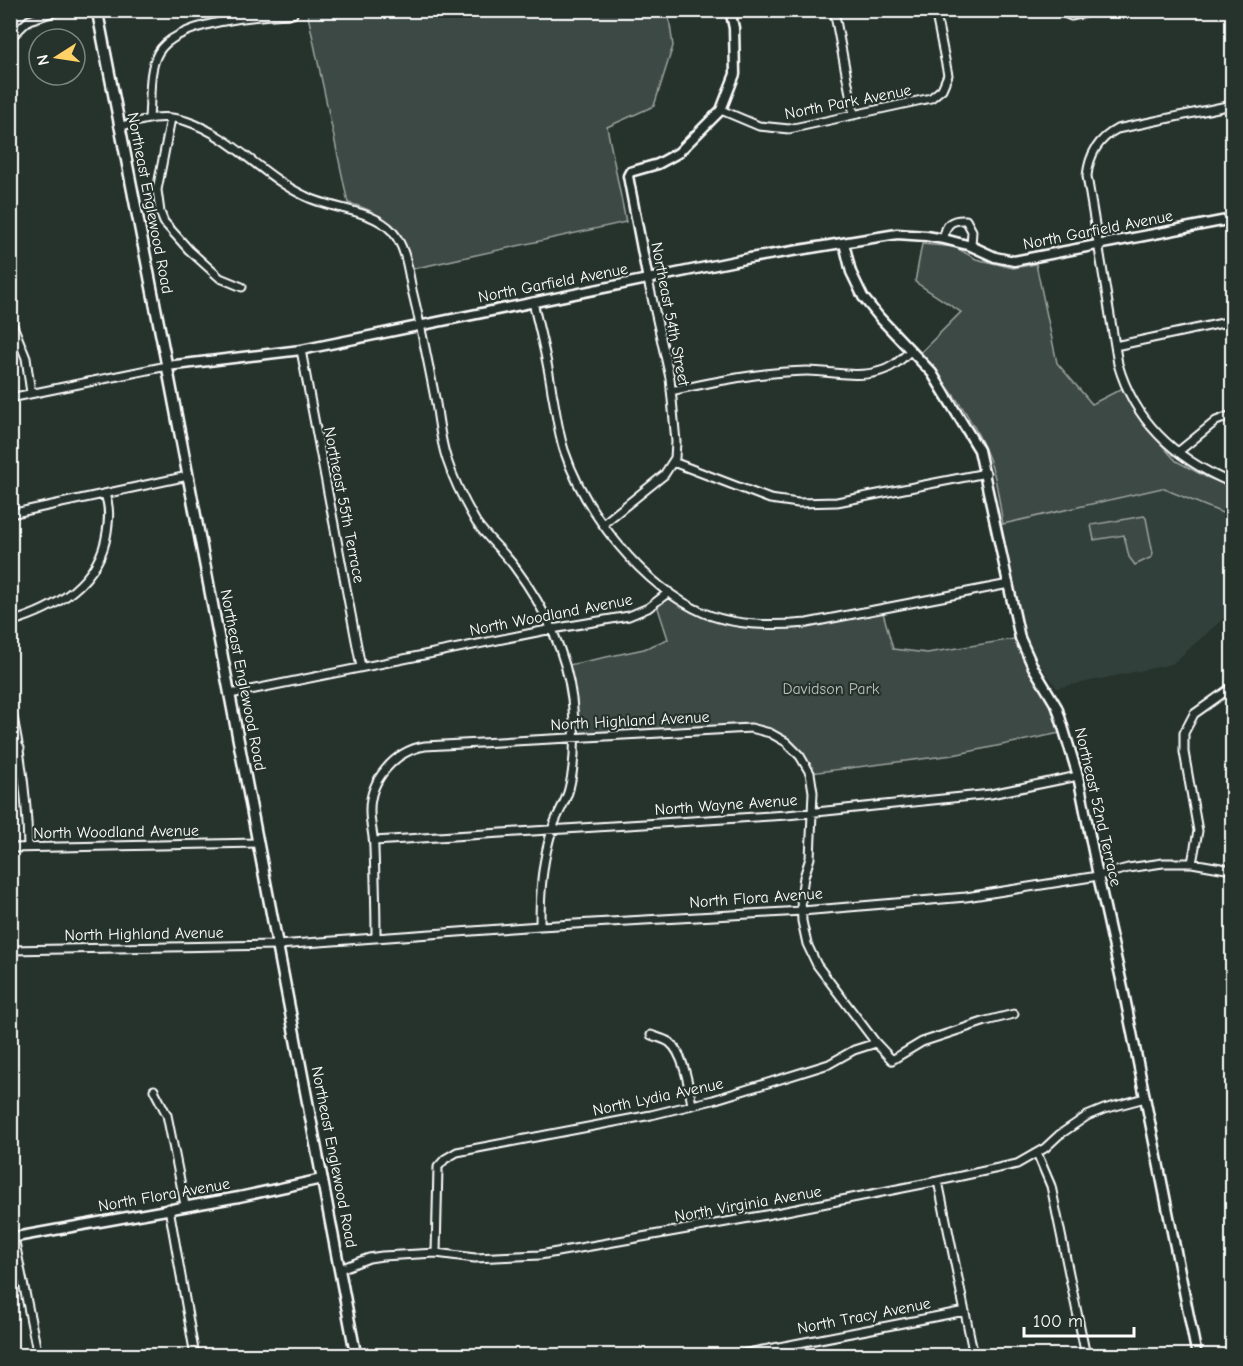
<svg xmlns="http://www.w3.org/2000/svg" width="1243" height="1366" font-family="'Comic Neue',sans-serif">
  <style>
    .built { fill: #333f3a }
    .green { fill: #3e4944; stroke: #9ea4a2; stroke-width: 1.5 }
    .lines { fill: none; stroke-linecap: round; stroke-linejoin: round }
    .minor-casing { stroke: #fff; stroke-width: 11 }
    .tertiary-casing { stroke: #fff; stroke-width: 13 }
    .secondary-casing { stroke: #fff; stroke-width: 14 }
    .minor { stroke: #26332d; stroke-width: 7 }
    .tertiary { stroke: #26332d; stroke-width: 8 }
    .secondary { stroke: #26332d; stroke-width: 9 }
    .labels { text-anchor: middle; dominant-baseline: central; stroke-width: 4.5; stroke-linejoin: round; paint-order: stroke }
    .street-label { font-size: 16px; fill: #fff; stroke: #26332d }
    .park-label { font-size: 16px; fill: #bbbfbe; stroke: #26332d }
  </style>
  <rect width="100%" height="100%" fill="#26332d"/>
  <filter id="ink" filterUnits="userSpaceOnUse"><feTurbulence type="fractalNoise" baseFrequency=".0167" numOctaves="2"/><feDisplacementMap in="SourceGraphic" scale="12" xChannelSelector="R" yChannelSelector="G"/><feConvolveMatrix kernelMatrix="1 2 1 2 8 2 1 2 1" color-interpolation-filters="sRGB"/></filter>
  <g filter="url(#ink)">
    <path class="built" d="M1162,488L1232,517V611L1172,664L1057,688L1031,652L1024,633L1003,524Z"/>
    <path class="green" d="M307,11H668L673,46L654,106L607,127L626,222L412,269C402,233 386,212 348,203Z
      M922,244L955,247L976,259L1013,268L1036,264L1057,363L1092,404L1123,388L1144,425L1176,461L1206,477L1232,487V517L1162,488L1003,524C1000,507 998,490 994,474C981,427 950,389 921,352L961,312L915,282Z
      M1144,516L1146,518L1153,554L1152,557L1135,565L1129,557L1124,535L1094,540L1091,525Z
      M669,592L688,604L726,619L789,625L882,609L893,649L927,653L1020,638L1065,732L953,755L810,773L800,756L769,733L732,729L574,738L571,697L564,666L644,649L668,639L656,602Z"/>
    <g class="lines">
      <defs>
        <path id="minor" d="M834,10L854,115
          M1057,10L1071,16L1099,10
          M10,38L29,20L61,10
          M1232,105L1117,129C1098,139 1089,155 1087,176L1118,364C1135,423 1177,460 1232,483
          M721,110L759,126L789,129L931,98L942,89L948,75L935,10
          M149,117C151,98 148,71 158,53C176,21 259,15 293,14
          M171,118L157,190L160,212L164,222L189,250L220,278L242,287
          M119,127C142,120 162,113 186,121C232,136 262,176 305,196C332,210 372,209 392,231C406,247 408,270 412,290C421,326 428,362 435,398C439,419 440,440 447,460C454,481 465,503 476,522C487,538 503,551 514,566C543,605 566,651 572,699C575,726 576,762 569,789C566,802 557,814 553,827C542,860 540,891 540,926
          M944,239C945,224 951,219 966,220L972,231L971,246
          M533,302C540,332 548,362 552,392C556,412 558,431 564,450C585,513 642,586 704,613C735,626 774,626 807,623L1009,584
          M10,318L26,358L31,393
          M1115,346L1232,321
          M301,350L361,667
          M671,391C716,381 761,372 807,371C830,371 855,378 877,372C891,369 901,360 911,350
          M10,398L167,366
          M1178,452L1216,421L1232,415
          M673,462L770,499L798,503L837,502L986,473
          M10,514L188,476
          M603,524L664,475L675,458L676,442L670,378L648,280
          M10,622C56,609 100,582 107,532C109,519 110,507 105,495
          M230,694L552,629L629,616L648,608L669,592
          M10,703C21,753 27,796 28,847
          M10,749L20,748
          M374,841L787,815L991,794L1078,776
          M10,848L258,843
          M1192,863L1198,831L1184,752V733L1194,714L1232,687
          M376,937C376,908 375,878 374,849C374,836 370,824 370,812C369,781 394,751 425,746L751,728L770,733L786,742L800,756L810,773L813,792L810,858L804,877L801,897L802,921L807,944L817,965L876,1043L892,1060L922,1042L986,1021L1014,1014
          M10,950L278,945L540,926L802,911L966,897L1098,876L1128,868L1163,863H1192L1232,870
          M651,1035C656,1037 664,1039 669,1042C684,1053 689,1088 692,1105
          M154,1090L167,1115L185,1205
          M1037,1153L1051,1186L1086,1356
          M938,1181L974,1356
          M169,1208L195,1356
          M14,1238L38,1356
          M436,1253L438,1167L445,1159L457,1152L651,1115L713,1100L829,1064L854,1050L876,1043
          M340,1269L369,1258L382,1256L436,1253L475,1258L540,1255L766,1215L938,1181L1017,1164L1045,1148L1059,1135L1087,1116L1104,1109L1145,1098
          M732,1356L965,1311"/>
        <path id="tertiary" d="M844,243L851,272L863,297L880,318L932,373L979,450L1020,638L1033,667L1057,707L1078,776L1098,876L1124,993L1197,1356
          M648,280L628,176L630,172L658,164L678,153L721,110L735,74L734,28L730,10
          M167,366L301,350L750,258L897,234L926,236L944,239L971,246L995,257L1014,261L1232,219
          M10,1238L239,1197L322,1179"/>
        <path id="secondary" d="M97,10L167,366L356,1356"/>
      </defs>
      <use href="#minor" class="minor-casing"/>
      <use href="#tertiary" class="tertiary-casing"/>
      <use href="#secondary" class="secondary-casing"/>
      <use href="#minor" class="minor"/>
      <use href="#tertiary" class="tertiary"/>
      <use href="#secondary" class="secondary"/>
    </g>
  </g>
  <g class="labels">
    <g class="street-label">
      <text transform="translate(848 102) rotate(-11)">North Park Avenue</text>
      <text transform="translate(150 203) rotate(79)">Northeast Englewood Road</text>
      <text transform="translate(1098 230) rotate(-11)">North Garfield Avenue</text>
      <text transform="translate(553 283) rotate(-11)">North Garfield Avenue</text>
      <text transform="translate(670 314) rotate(79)">Northeast 54th Street</text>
      <text transform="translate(344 505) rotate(79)">Northeast 55th Terrace</text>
      <text transform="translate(551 615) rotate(-11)">North Woodland Avenue</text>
      <text transform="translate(243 680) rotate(79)">Northeast Englewood Road</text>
      <text transform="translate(630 721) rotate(-3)">North Highland Avenue</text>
      <text transform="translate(726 805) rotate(-4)">North Wayne Avenue</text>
      <text transform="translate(1098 807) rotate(77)">Northeast 52nd Terrace</text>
      <text transform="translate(116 832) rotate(-1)">North Woodland Avenue</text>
      <text transform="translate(756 898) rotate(-4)">North Flora Avenue</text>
      <text transform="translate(144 934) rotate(-1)">North Highland Avenue</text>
      <text transform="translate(658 1097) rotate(-12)">North Lydia Avenue</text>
      <text transform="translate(334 1157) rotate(79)">Northeast Englewood Road</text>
      <text transform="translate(164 1195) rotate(-10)">North Flora Avenue</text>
      <text transform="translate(748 1204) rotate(-10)">North Virginia Avenue</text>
      <text transform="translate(864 1316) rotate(-11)">North Tracy Avenue</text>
    </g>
    <g class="park-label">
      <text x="831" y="689">Davidson Park</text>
    </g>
  </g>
  <rect width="1243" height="1366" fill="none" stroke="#26332d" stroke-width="36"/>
  <rect x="18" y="18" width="1207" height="1330" fill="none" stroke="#fff" stroke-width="2" filter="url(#ink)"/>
  <g transform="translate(57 57) rotate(258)"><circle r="28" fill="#26332d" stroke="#7d8581" stroke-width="1.5"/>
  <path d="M0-4.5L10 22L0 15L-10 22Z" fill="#ffd166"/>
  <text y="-9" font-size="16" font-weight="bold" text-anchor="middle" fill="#ffffff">N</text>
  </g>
  <path d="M1024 1327v9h110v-9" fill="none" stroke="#ffffff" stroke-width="3"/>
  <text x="1033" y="1327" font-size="18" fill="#ffffff" stroke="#26332d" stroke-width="4.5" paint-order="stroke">100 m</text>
</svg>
